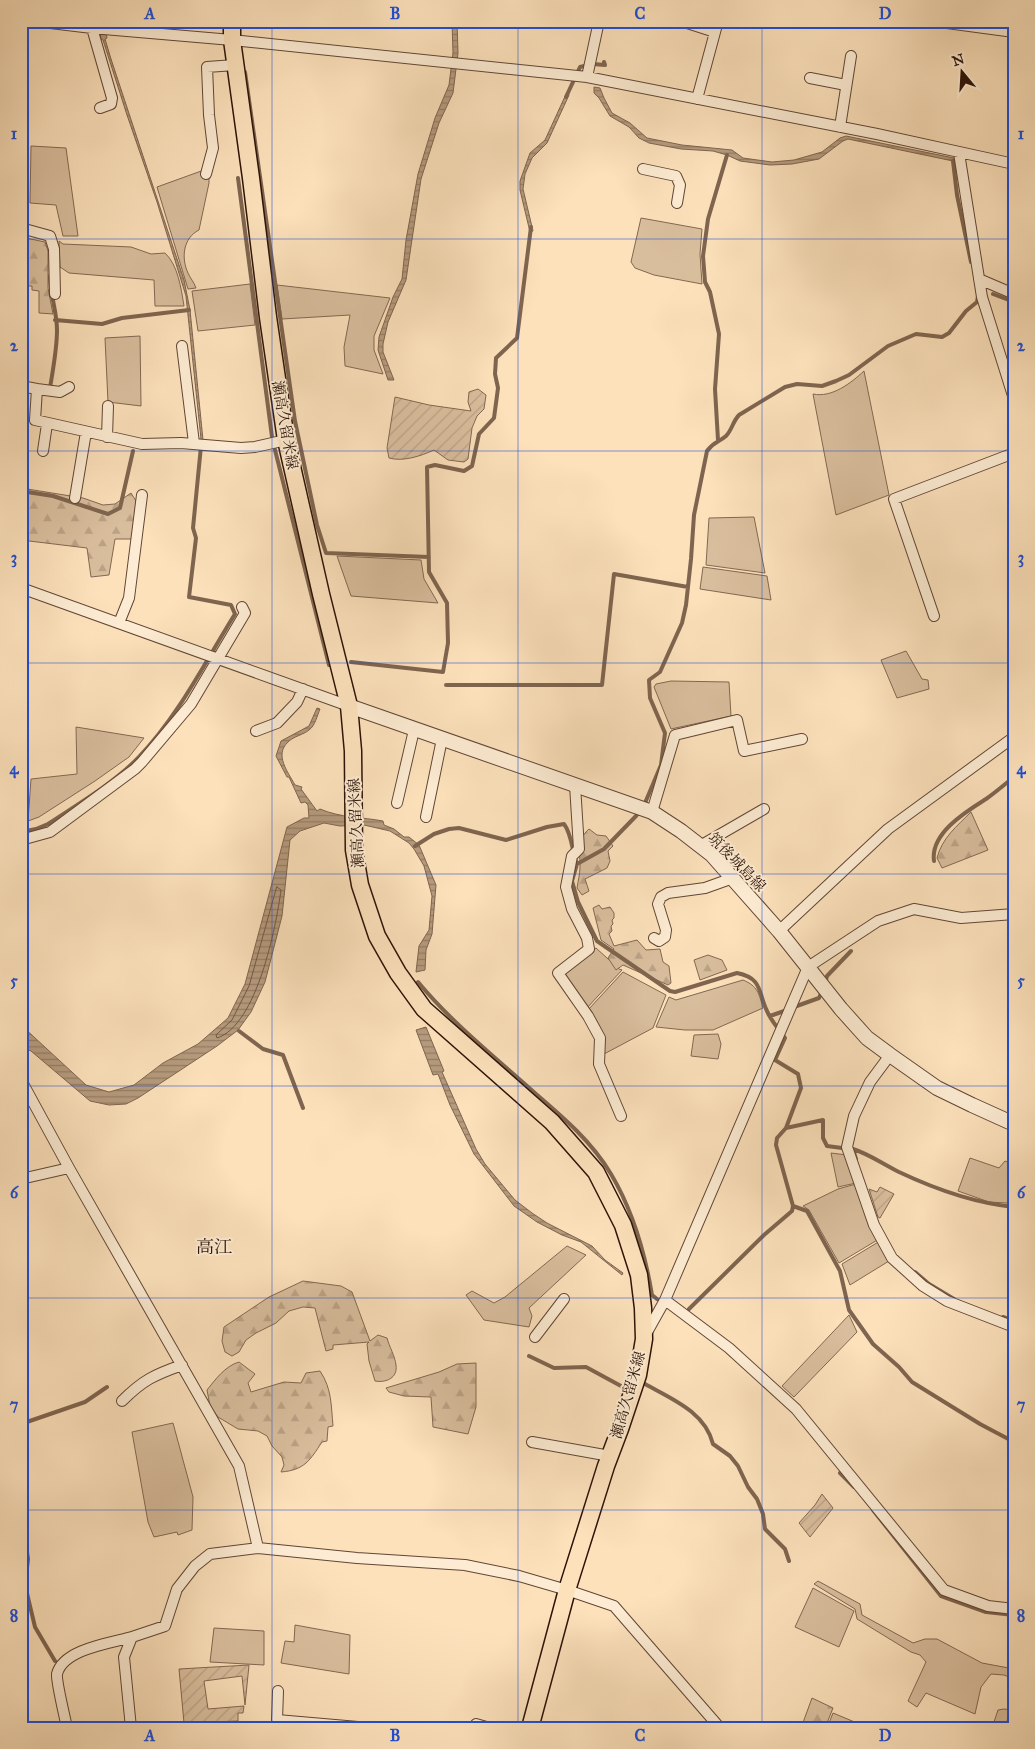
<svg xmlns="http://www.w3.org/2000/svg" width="1035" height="1749" font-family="'IM FELL Great Primer','Noto Serif JP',serif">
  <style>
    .green { fill: #d9be9d; stroke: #836852 }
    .forest { fill: url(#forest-firs); stroke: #836852 }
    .garden { fill: url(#garden-furrows); stroke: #836852 }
    .water { fill: url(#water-rules); stroke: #7f654f }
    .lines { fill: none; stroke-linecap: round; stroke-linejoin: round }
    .shore { stroke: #725743; stroke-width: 1 }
    .stream { stroke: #7f654f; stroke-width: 4 }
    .minor-casing { stroke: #614635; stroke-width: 12 }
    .tertiary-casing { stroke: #614635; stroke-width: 16 }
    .primary-casing { stroke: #2d1308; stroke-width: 19 }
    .minor { stroke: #fdecd3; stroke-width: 10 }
    .tertiary { stroke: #fdecd3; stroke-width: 14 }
    .primary { stroke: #fce1bb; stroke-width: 16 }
    .grid { fill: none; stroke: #1d4ed8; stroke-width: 1; stroke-opacity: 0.55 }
    .labels { text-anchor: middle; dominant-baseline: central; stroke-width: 4; stroke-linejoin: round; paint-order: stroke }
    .street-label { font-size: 15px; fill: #2d1308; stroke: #fdecd3 }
    .quarter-label { font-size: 18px; fill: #2d1308; stroke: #fdecd3 }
    .neatline { fill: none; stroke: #1d4ed8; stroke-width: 2 }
    .grid-label { font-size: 16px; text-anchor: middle; font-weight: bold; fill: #1d4ed8 }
  </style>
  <defs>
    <pattern id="forest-firs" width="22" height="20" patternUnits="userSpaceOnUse" patternTransform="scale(1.25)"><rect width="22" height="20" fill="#d9be9d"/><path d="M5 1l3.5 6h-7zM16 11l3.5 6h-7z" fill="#bba286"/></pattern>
    <pattern id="garden-furrows" width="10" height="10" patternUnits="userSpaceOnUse" patternTransform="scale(1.25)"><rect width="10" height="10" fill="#d9be9d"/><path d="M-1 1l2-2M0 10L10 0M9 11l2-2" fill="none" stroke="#bba286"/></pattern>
    <pattern id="water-rules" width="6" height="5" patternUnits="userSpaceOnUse" patternTransform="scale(1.25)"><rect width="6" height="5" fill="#b69b7e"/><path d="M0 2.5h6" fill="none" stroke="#947d65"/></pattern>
  </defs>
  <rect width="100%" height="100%" fill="#fce1bb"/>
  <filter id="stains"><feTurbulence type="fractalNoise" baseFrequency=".004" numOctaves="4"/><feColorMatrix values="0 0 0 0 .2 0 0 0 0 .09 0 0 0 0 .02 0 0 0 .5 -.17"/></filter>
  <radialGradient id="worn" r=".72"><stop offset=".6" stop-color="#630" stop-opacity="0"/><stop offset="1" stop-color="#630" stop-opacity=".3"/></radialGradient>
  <path class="green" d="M31,146L66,148L78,236H63L56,205L30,203Z
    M204,170L209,176V183L199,230C183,238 181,258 188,273C190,278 194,282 196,288L188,289L157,187Z
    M641,218L702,229L700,254L702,284L654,275L635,268L631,262Z
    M59,241L63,244L131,247L151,254L165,253C178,265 181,288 184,306H155L154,280L69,273L60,267Z
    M250,284L255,325L198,331L192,291Z
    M277,285L390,298L374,336V350L383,374L345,366L344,347L350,315L282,319Z
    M140,336L141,406L108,402L105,338Z
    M864,371L889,495L836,515L813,394C832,398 851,383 864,371Z
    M754,517L765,573L706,565L709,518Z
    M337,556L421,560L424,579L438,603L351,596Z
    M703,567L767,576L771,600L700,589Z
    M906,651L922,679L928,680L929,689L897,698L881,660Z
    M671,681L729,682L731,716L671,729L654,687L656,684Z
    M76,727L144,738L129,757L95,781L39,817L28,821L31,779L77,774Z
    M596,948L619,969L622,970L586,1009L561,974Z
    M623,972L666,995L653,1028L604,1054L588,1010Z
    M743,980C758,986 759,994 763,1008L713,1030H685L656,1027L669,997L676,1000Z
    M718,1034L721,1044L718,1059L691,1056L694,1035Z
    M831,1153L847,1155L856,1183L838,1187Z
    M970,1158L999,1168L1005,1161L1014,1165V1191L1007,1203L989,1202L958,1191Z
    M856,1184L879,1239L839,1263L809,1210L803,1206L838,1189Z
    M880,1241L889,1261L850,1285L842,1264Z
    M567,1246L586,1255L529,1308L532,1316L529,1327L484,1320L466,1295L472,1291L494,1303L505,1297Z
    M849,1315L857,1332L794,1397L782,1386Z
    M173,1423L193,1497L192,1530L178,1535L177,1532L154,1537L148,1522L132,1432Z
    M818,1581L860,1604L862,1615L913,1643L925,1639H937L982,1663L1014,1669V1679L1004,1675L991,1674L981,1687L975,1714L926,1693L917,1707L908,1701L926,1662L920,1655L911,1652L857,1619L855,1609L814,1584Z
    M813,1588L854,1611L839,1647L795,1627Z
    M295,1625L350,1635L349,1674L281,1663L285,1641L294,1642Z
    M214,1628L264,1631V1665L210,1662Z
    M833,1713L869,1728H827Z"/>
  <path class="forest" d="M21,237L45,242L48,251V288L53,314L39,313V291L32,290V286H21Z
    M21,488L83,498L103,505L115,504L131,493L136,501L133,539H115L109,575L91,577L87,548L21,540Z
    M971,812L988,850L942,868L937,858C942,838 957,826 971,812Z
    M589,829L597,835L606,836L613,846L608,851L610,861L607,868L585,879L589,891L582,895L577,888C578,881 580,874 580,867C580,854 577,839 589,829Z
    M599,905L602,909L610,907L614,913V918L612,920L613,924L611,926L612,931L609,934L614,946L637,940L646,950L660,949L663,962L669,966L671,983L668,985L623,965L616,970L608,958L614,949L601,940L593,908Z
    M708,955L722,960L727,970L700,980L694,960Z
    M303,1281L341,1286L352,1292L370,1341L378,1335L387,1338C389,1346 395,1356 396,1365C398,1378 386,1383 375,1381L369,1361L367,1344L369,1342L333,1345V1349L326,1351L315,1308L303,1307L289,1311L276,1323L256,1333L246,1340L239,1352L232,1356L225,1352L222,1341L224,1327L269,1297Z
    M239,1362L255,1374L248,1383L251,1392L284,1382L301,1383L306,1373L320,1371C332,1389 331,1405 333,1426L328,1427L327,1441L322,1442C310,1460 305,1470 281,1472L284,1465L282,1457L272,1446L267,1436L258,1431L238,1429L218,1417L210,1406L207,1390C215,1380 225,1366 239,1362Z
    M476,1363V1407L468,1434L433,1427L431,1397L404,1396L389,1392L386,1388L439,1372L457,1364Z
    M812,1698L833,1708L825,1728H801Z
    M1004,1709L1014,1710V1728H992L998,1710Z"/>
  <path class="garden" d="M478,389L486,395L484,409L477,416L472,428L468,459L464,462L448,460L434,450C421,456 403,462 389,458L387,448L395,397L429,405L471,411L468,402L469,392Z
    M880,1187L894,1194L880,1218L878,1217L869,1189L877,1192Z
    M822,1494L833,1508L810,1537L799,1523L815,1505Z
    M249,1665L245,1705L242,1676L204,1681L208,1709L244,1706L243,1713H238V1721L184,1723L179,1669Z"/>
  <path class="water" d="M98,21H104L107,38L105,39L111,59L184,280L190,310L203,440L201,439L186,296L157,202L127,115L103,40L101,39Z
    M452,21H457L458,53L453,93L439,123L421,179L406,280L388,322L383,344V352L394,380H388L378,350L379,337L393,297L402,279L406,240L418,174L435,118L449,85L453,53Z
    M594,87L600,88L604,98L612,113L630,123L647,138L682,145L732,150L743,158L772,162L794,160L822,152L840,138L846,136L954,158L953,161L848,139L843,141L819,159L792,164L770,165L740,161L727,155L713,151L681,149L649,143L639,138L629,127L610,116L599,98L594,93Z
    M567,92L569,95L547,143L532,158L525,174L523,189L533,231L530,232L520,190V181L530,153L545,140Z
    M317,708L320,709C317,716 315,726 309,730C303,735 294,736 288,742C274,755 288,772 295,785L302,787L301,789L317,811L320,809C341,818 362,817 383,821L384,825L394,829L404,837H409L419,845L436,885L432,934L426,950L425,970L416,972L419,946L429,930L432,896L424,866L414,849L409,843L390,831L364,825L340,826L324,823L300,831L290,840L282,916L265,982L251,1012L238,1030L217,1046L138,1098L126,1104L109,1105L90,1101L31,1051L21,1046V1025L86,1085L109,1092L134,1085L163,1063L198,1044L228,1018L245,984L287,827L304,818H309L308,805L305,802L301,803L289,777H287L276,756L281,741L309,726Z
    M426,1027L444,1071L442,1072L476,1149L485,1164L515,1200L532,1213L547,1223L592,1246L605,1260L623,1273L622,1275L581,1242L562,1235L537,1222L514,1206L474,1154L450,1105L438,1074L433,1075L416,1030Z"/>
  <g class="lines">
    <path class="shore" d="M277,887L281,890C276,927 257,1025 217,1038L216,1035L232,1020L249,986Z"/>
    <path class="stream" d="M245,72L295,421L317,525L326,553L429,557
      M566,97L580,67L593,64L605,65L604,62
      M953,161L957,195L971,262
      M238,178L272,437
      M50,276C50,294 57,312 57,330C57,349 53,369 50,388
      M993,294L1014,302
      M55,320L102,324L122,318L189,310
      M718,440L715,389L719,334L710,292L705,282L703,256L708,219L727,155
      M274,446L329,665
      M21,491L53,496L108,514L120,508L133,451
      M351,662L443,672L448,643L447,603L429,572L427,467L435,465L464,471L472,466L479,434L494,418L498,388L495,374L496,358L517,338L531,227
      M446,685H602L614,574L688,587
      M21,832L36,829L48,824C78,804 114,783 139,757C179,715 205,662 235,614L231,605L189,597L196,538L193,528L201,446
      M415,846L434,834L449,829L459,828L506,840L547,827L564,824C572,834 572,852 577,864L604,849L636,816L645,803L661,765L665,733L650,698L649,680L660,672L682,623L686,605L691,559L694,515L707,451C714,441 718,443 726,436C732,430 733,421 739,415L785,387L797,384L822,386L836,381L849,375L888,346L916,334L942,337L949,333L966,311L977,302L978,296
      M934,861C930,833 967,811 986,799C996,792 1005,784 1014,777
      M577,864L572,881L578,902L597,941L670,991L675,992L737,973C763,978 758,993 767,1011C771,1021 779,1029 785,1038L775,1060L798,1074L801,1088L786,1128L777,1138L776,1145L793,1206L792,1211L764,1235L689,1309
      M418,982C453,1024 496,1058 536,1094C564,1118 592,1142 611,1174C633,1211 645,1253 652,1295L657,1299
      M825,984L827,976L851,951
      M794,1007L819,998L822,991
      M770,1016L787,1010
      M239,1031L263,1049L283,1055L303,1108
      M786,1128L823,1120V1138L827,1146L842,1148
      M853,1149L856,1159
      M853,1149C869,1154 883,1164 899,1172C935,1189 974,1203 1014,1207
      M793,1206L807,1211L840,1271L849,1310L873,1344L899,1367L912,1382L980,1424L1014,1442
      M915,1272L929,1284L954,1299
      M1003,1317L1014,1321
      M529,1356L554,1368L586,1367L621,1386
      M645,1384C672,1399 705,1412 713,1444L730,1456L738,1466L748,1487L757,1499L763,1514L765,1529L785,1549L789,1561
      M21,1424L85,1402L107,1387
      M840,1473L854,1487
      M873,1510L941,1596L986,1612L1014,1615
      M21,1544L27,1552L28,1559L25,1585L35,1627L55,1661"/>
    <defs>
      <path id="minor" d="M34,21L92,28L232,40L587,77L877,134L1014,164
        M932,21L1014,32
        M684,22L715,32
        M92,28L112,98L111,104L100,108
        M587,77L599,21
        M810,78L846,85
        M697,99L718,21
        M840,127L851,56
        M959,153L982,297L1014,399
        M643,169L676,176L680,185L677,203
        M206,174L213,148L209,115L207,67L235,65
        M21,228L50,236L54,249L55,294
        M979,279L1014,294
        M182,346L194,443
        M21,386L37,389L35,420L142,444L181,443L241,448L255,447L286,440
        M37,389L60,392L69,387
        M107,437L108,406
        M43,451L47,424
        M75,498L86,432
        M21,588L349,706
        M934,616L894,499L1014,453
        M119,623L129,598L142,495
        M256,731L277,723L297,702L303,689
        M575,785L579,849L572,856L566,887L572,909L587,938L589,949L558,973L588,1016L600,1038L599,1064L621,1116
        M397,803L414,730
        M652,812L675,735L737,720L744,751L802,739
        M426,817L442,739
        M21,840L50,832L135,769L142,762L191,704L245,613L242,607
        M700,846L764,809
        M779,931L888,829L1014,737
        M654,938L659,941L665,937L666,930L658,904L661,897L668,893L705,888L733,878
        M890,1055L870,1082L854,1116L847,1147L874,1225L892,1258L923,1286L947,1301L1014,1327
        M21,1080L69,1168L239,1466L258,1548
        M21,1179L69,1168
        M665,1300L729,1348L796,1409L944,1590L988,1606L1014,1609
        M646,1334L665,1300L808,967L878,921L914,909L961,918L1014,914
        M535,1337L564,1299
        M122,1401C143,1380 154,1375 182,1365
        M532,1442L610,1456
        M278,1691L277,1720L358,1727
        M476,1724L490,1728
        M67,1728C65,1717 56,1682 57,1674C63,1649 111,1643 132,1637
        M131,1728L124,1657L132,1637L165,1626L177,1589L195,1566L210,1554L258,1548L357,1558L465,1565L519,1576L567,1590L614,1606L720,1728"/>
      <path id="tertiary" d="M349,706L652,812L681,831L712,855L779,931L841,1009L867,1038L890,1055L937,1088L972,1105L1014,1124"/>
      <path id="primary" d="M232,21V40L251,178L268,317L286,440L321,594L349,706L353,751L354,850L360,885L377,936L398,973L424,1009L552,1122L596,1172L623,1225L639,1275L643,1308L644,1339L638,1375L620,1429L606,1466L567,1590L530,1728"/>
    </defs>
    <use href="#minor" class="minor-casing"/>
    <use href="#tertiary" class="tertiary-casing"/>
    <use href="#primary" class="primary-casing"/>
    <use href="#minor" class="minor"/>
    <use href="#tertiary" class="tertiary"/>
    <use href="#primary" class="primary"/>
  </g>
  <path class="grid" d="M272,21V1728M518,21V1728M762,21V1728M21,239H1014M21,451H1014M21,663H1014M21,874H1014M21,1086H1014M21,1298H1014M21,1510H1014"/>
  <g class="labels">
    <g class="street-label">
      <text transform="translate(285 425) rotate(80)">瀬高久留米線</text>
      <text transform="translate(356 823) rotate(-93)">瀬高久留米線</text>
      <text transform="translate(737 862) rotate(46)">筑後城島線</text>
      <text transform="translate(628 1395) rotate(-74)">瀬高久留米線</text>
    </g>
    <g class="quarter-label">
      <text x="214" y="1247">高江</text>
    </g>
  </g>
  <rect width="1035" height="1749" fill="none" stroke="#fce1bb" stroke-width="55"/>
  <g transform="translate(962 72) rotate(342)" stroke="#fdecd3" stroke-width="4" paint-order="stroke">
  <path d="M0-4L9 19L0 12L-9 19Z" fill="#2d1308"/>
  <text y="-8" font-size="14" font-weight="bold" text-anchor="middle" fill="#2d1308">N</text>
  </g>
  <rect x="28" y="28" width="980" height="1694" class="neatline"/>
  <g class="grid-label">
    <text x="150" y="19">A</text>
    <text x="395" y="19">B</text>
    <text x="640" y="19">C</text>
    <text x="885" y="19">D</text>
    <text x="14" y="139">1</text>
    <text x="1021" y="139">1</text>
    <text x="14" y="351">2</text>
    <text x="1021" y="351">2</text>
    <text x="14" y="563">3</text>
    <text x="1021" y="563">3</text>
    <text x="14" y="774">4</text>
    <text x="1021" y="774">4</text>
    <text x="14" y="986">5</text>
    <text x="1021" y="986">5</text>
    <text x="14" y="1198">6</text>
    <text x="1021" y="1198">6</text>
    <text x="14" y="1410">7</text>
    <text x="1021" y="1410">7</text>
    <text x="14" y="1621">8</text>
    <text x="1021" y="1621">8</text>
    <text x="150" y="1741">A</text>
    <text x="395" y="1741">B</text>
    <text x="640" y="1741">C</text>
    <text x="885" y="1741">D</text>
  </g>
  <rect width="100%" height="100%" filter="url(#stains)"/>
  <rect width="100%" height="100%" fill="url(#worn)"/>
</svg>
